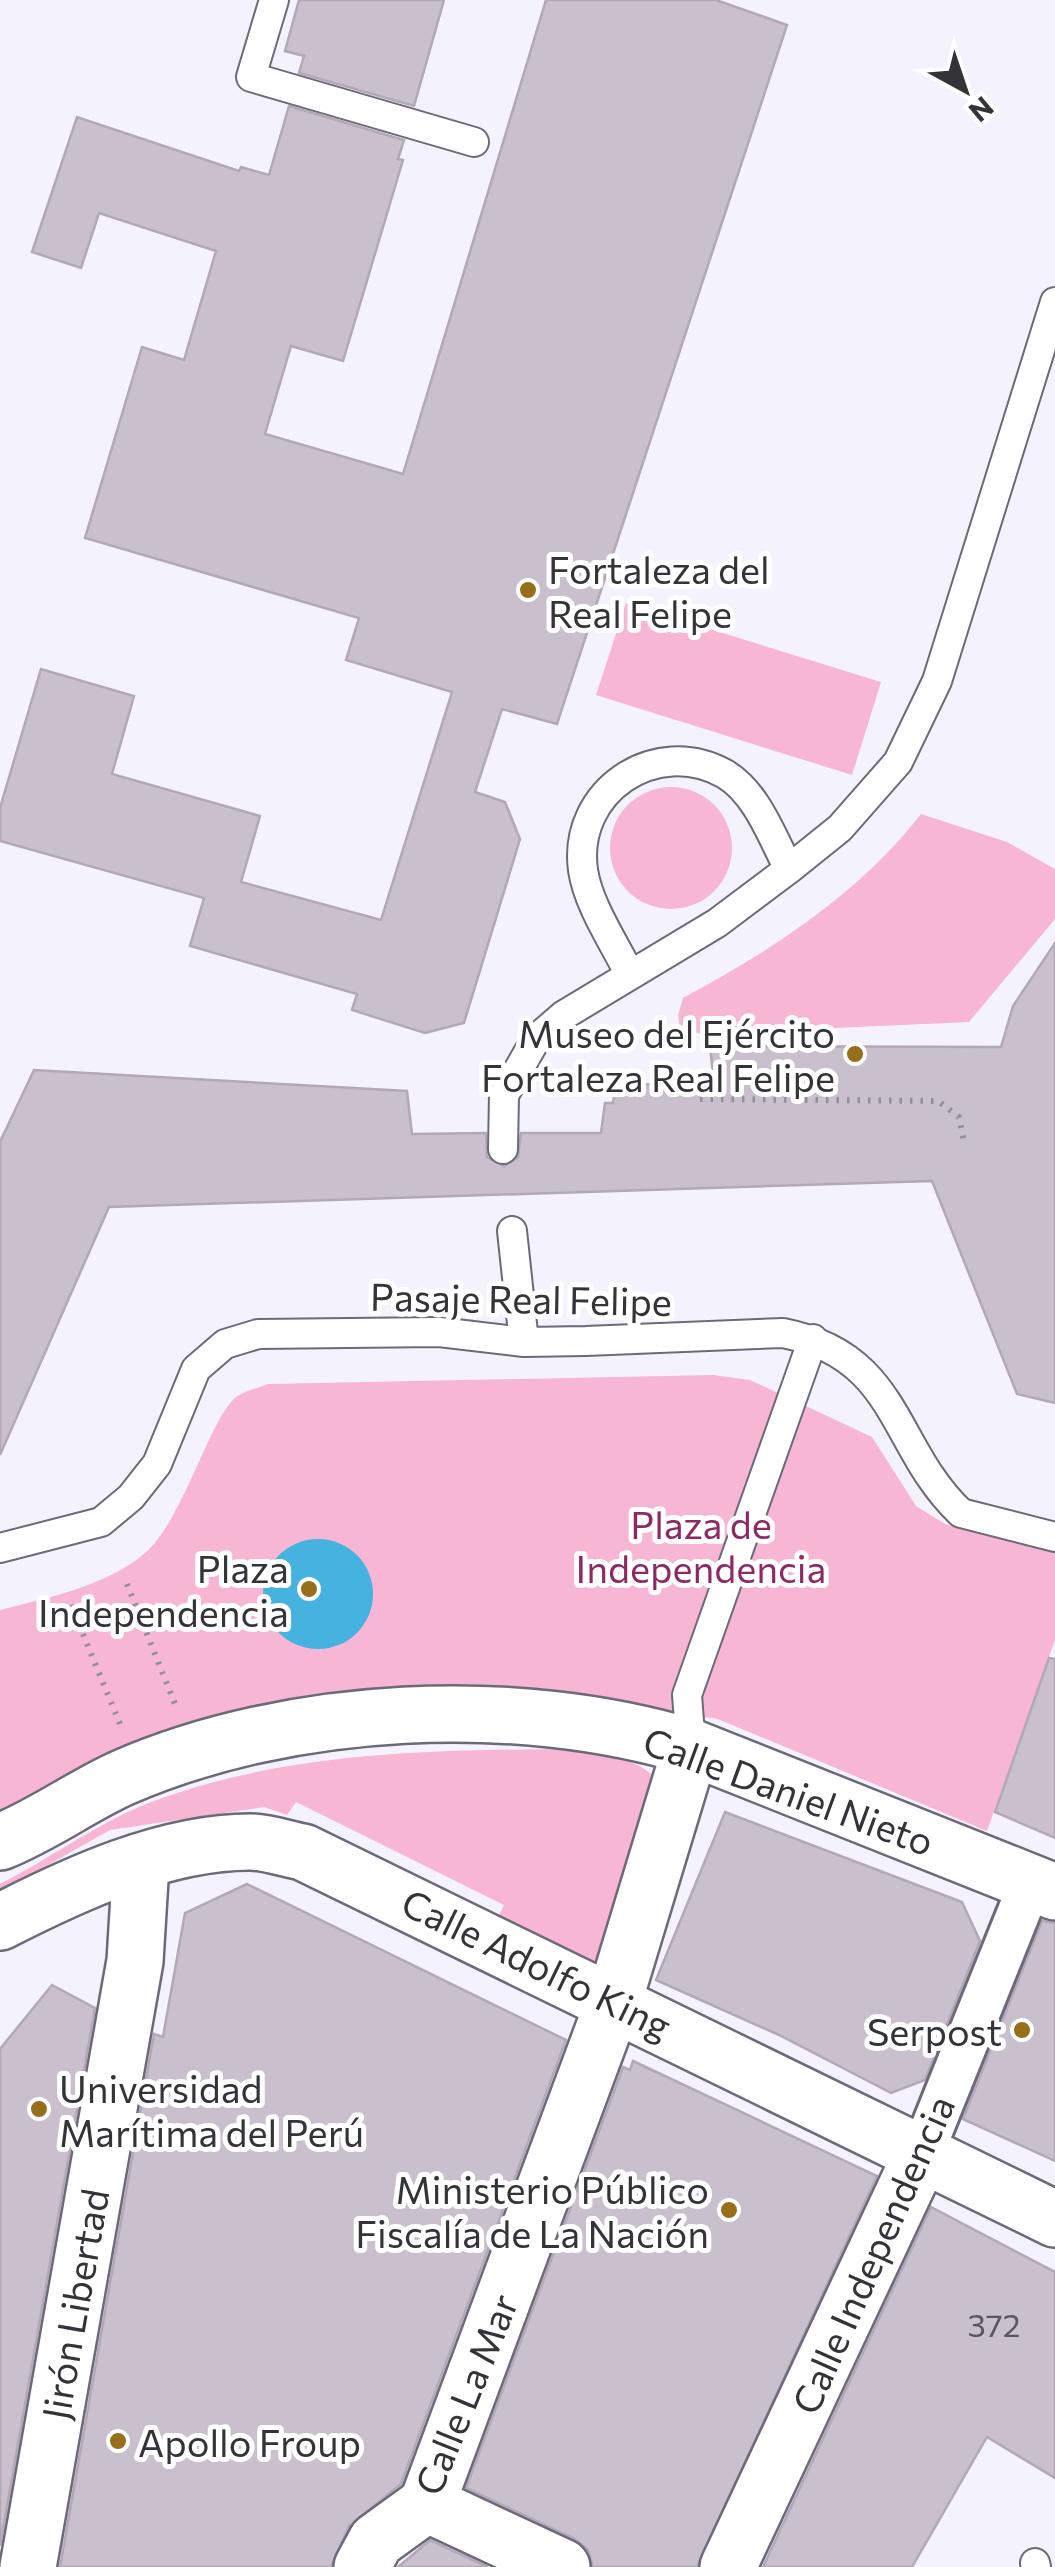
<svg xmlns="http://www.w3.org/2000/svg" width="1055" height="2567" font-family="Commissioner,sans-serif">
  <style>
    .green { fill: #f6b6d4 }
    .water { fill: #46b2e0 }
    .building { fill: #cabfcd; stroke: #b3a8b5; stroke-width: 2.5 }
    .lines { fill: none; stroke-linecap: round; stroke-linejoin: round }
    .service-casing { stroke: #6c6a79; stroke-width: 32 }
    .pedestrian-casing { stroke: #6c6a79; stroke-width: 48 }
    .minor-casing { stroke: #6c6a79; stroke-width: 60 }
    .tertiary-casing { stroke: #6c6a79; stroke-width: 60 }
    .path { stroke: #909098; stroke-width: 6; stroke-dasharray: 2.5 8; stroke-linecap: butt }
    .service { stroke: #fff; stroke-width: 28 }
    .pedestrian { stroke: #fff; stroke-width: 42 }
    .minor { stroke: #fff; stroke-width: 55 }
    .tertiary { stroke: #fff; stroke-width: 55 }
    .poi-dot { fill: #976e1a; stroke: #fff; stroke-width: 4 }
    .labels { text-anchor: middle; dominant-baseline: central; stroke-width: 10; stroke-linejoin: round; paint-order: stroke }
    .number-label { font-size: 32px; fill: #59565e }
    .poi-label { font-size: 38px; fill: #333339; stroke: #fff; text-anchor: end }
    .street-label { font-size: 38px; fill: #333339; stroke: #fff }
    .park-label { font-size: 38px; fill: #8e2a63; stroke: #fff }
  </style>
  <rect width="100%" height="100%" fill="#f4f3fd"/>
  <path class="green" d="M626,603L881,682L852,775L596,695Z
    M610 848a61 61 0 1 1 122 0a61 61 0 1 1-122 0Z
    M921,814L1007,842L1055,869V919L969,1022L702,1034L680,1028L678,1015L683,998C772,950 859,894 921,814Z
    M713,1375L750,1380L872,1437L916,1506L945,1524L1055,1553V1640L987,1831L718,1719L570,1696L406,1694L0,1821V1610C47,1598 106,1586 144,1554C186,1518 210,1413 239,1395C248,1390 259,1388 268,1384Z
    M569,1749C606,1755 640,1756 664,1787L605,1963L591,1966L496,1922L504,1905L296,1802L287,1815L264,1807L110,1830L0,1892V1884C51,1858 100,1821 154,1801C287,1752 429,1750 569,1749Z"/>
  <path class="water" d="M263 1594a55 55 0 1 1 110 0a55 55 0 1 1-110 0Z"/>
  <path class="building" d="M299,0H444L414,106L299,73L304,56L285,51Z
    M546,0H716L787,25L557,724L502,709L475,792L505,802L520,839L464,1023L425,1033L352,1010L357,994L190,946L204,898L0,841V808L41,669L134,696L112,774L260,816L241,882L381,920L452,692L346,660L359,618L85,538L142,347L184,360L216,251L99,213L81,268L32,252L77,117L239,171L241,167L269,175L289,106L404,140L398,159L403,160L343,361L291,346L265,434L403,474Z
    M1055,943V1403L1017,1394L932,1181L109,1207L0,1455V1142L34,1070L407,1091L412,1134L486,1133L487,1157L504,1166L518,1157L521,1133H601L605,1103H613L616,1085L714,1083L710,1046L1001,1047L1013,1006Z
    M1049,1658L1055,1659V1838L995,1812Z
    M725,1812L962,1902L980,1941L925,2080L891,2093L779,2035L656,1980Z
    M247,1884L566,2040L401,2484L349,2526L331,2567H60L154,2034L163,2037L185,1913Z
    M1042,1921L1055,1923V2161L963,2119Z
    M52,1985L95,2008L0,2546V2049Z
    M633,2061L877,2176L697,2567H593L588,2550L575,2539L466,2488L623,2067L630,2070Z
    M931,2207L1055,2272V2478L987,2437L912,2567H763Z
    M430,2540L488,2567H398Z"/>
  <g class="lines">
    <defs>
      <path id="service" d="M274,0L251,77L474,142
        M630,975C615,944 588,905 583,870C572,791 656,735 725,774C757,793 772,837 789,869
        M503,1149L504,1095L536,1039L564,1015L717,923L789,869L840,828L898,762L937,681L1055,302
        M512,1231L524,1342
        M0,1548L101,1522L131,1497L157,1464L196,1369L225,1344L258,1334L439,1332L524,1342L586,1341L783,1333C900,1356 891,1447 961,1513L1055,1537
        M691,1747L687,1695L813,1339
        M1035,2563L1036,2567"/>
      <path id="pedestrian" d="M923,2151L1031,1882"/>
      <path id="minor" d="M427,2504L562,2567
        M28,2567L135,1961L141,1863
        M362,2567L376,2541L427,2504L614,2001L691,1747
        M728,2567L923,2151"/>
      <path id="tertiary" d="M0,1842C43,1825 80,1797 122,1778C289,1705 517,1694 691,1747L1055,1892
        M0,1922C74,1884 165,1842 250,1842C267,1842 286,1849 303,1852L1055,2219"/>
    </defs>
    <use href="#service" class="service-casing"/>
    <use href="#pedestrian" class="pedestrian-casing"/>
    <use href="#minor" class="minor-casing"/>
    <use href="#tertiary" class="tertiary-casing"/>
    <path class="path" d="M700,1099L938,1101L959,1117L964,1141
      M127,1584L175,1704
      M71,1605L120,1724"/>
    <use href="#service" class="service"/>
    <use href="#pedestrian" class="pedestrian"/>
    <use href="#minor" class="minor"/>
    <use href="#tertiary" class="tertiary"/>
  </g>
  <g class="poi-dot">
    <circle cx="528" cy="590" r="10"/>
    <circle cx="855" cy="1054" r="10"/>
    <circle cx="309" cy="1589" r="10"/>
    <circle cx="1022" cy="2030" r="10"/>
    <circle cx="39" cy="2109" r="10"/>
    <circle cx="729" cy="2210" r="10"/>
    <circle cx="118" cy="2441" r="10"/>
  </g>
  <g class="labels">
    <g class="number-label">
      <text x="994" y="2324">372</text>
    </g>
    <g class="poi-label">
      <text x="548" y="568" text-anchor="start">Fortaleza del<tspan x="548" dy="44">Real Felipe</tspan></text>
      <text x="835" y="1032">Museo del Ejército<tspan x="835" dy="44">Fortaleza Real Felipe</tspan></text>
      <text x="289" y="1567">Plaza<tspan x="289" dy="44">Independencia</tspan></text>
      <text x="1002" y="2030">Serpost</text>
      <text x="59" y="2087" text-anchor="start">Universidad<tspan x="59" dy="44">Marítima del Perú</tspan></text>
      <text x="709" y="2188">Ministerio Público<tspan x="709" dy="44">Fiscalía de La Nación</tspan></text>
      <text x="138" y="2441" text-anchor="start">Apollo Froup</text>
    </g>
    <g class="street-label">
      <text transform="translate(521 1298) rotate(1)">Pasaje Real Felipe</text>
      <text transform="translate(789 1790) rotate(20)">Calle Daniel Nieto</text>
      <text transform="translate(537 1963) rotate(26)">Calle Adolfo King</text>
      <text transform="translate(872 2254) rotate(-66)">Calle Independencia</text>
      <text transform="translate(74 2304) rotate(-80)">Jirón Libertad</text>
      <text transform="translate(465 2394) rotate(-68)">Calle La Mar</text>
    </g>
    <g class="park-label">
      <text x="701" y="1523">Plaza de<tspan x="701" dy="44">Independencia</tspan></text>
    </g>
  </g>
  <g transform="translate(965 90) rotate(140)" stroke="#ffffff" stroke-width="8" paint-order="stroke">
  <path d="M0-8L18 38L0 25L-18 38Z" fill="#333339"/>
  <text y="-15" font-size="28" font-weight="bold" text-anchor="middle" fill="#333339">N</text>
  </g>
</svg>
